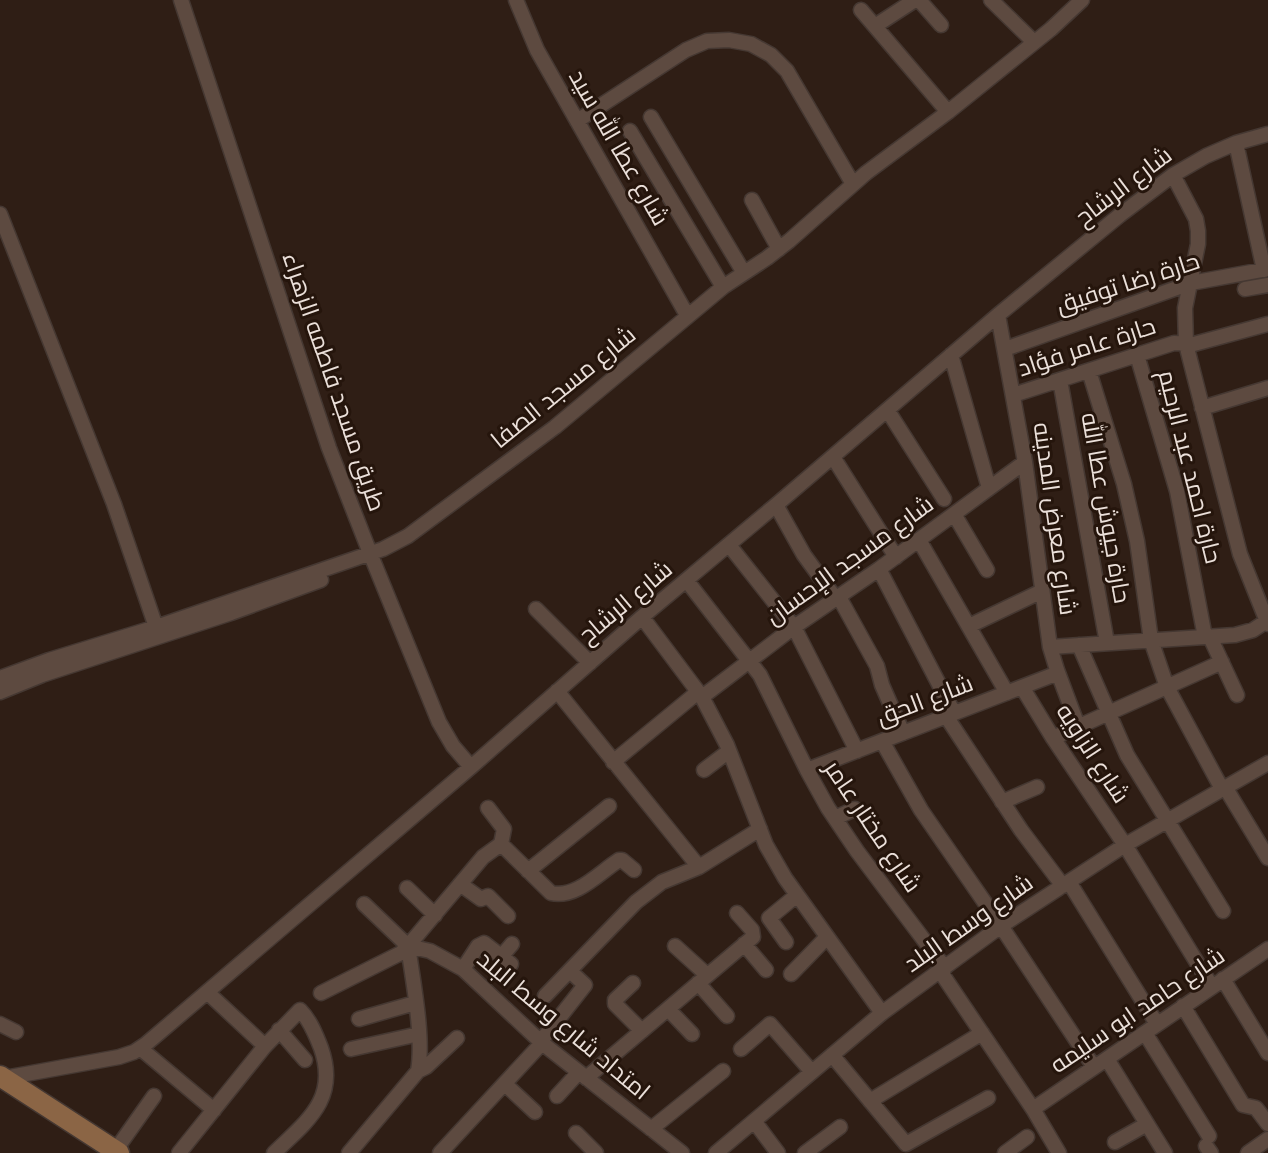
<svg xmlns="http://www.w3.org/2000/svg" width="1268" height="1153" font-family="Spectral,Cairo,serif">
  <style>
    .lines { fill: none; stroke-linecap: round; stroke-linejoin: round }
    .street-casing { stroke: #453832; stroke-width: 17 }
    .secondary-casing { stroke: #453832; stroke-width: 23 }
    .street { stroke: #5d4a40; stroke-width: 14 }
    .secondary { stroke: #8b6545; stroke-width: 20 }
    .labels { text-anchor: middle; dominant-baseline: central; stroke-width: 6; stroke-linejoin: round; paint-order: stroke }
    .street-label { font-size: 24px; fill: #ebe0da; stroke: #25150c }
  </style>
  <rect width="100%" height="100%" fill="#2f1e15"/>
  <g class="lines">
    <defs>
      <path id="street" d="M181,0L329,448L370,553L439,722L453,746L471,767
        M516,0L537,50L687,315
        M919,0L941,25
        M991,0L1034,42
        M861,10L948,112
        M875,26L915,0
        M651,117L744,273
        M577,121L686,50L707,41L729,40L751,44L771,55L787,71L853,184
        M630,131L723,287
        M1236,143L1264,270
        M1173,175L1196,219L1198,231V244L1185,308L1186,344L1240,554L1268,624
        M752,200L779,249
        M0,214L114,504L156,627
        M1245,289L1268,285
        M998,315L1025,462L1050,647L1057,670L1078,726
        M1005,349L1191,283L1268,269
        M951,355L989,488
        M1137,355L1177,491L1205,637
        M1089,371L1124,484L1137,541L1151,640L1167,687L1222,789
        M1060,380L1107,643
        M1013,395L1174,343L1194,344L1268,324
        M1202,408L1268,388
        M888,411L944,499
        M833,457L896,557
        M776,505L804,555L836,599
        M954,514L987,570
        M919,540L1007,693
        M729,545L794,627L857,751
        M879,569L954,713
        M687,581L760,675L807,770L828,808L857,851L945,968
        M839,597L877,666L882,685L903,733
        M536,609L590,663
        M642,617L702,697L727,745L766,845L785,878L882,1013
        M969,626L1042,591
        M1210,637L1237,695
        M1079,645L1127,755L1223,911
        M1050,647L1235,635L1253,630L1268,620
        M0,678L49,660L156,627L383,549L408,536L555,427L723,287L767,258L789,241L866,173L948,112L1051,29L1082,0
        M1022,687L1053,738L1125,845L1212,987
        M557,691L699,867
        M0,692L42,675L231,613L321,580
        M702,697L794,627L879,569L1025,462
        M946,716L1021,830L1063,886
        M1053,738L1222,662
        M882,741L921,810L1001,926L1094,1067
        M613,762L698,692
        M704,770L729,751
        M807,770L1058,673
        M1225,787L1268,858
        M1002,802L1037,787
        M488,808L504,829L501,844L551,893C576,899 600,872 619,860H622L634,870
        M835,818L855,809
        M528,871L609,806
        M1069,882L1157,1024
        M460,884L481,899L488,896L508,916
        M407,888L435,915
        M364,904L408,946
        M786,942L769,918L797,895
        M744,944L766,970
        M408,946L430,951L463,969L542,1043L682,1153
        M675,946L707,975
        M501,957L512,944
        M463,969L478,946L484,943L511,964
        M940,971L1033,1109L1059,1153
        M791,974L827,937
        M1223,979L1268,1053
        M633,983L615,1000V1004L642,1031
        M698,983L727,1016
        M207,992L265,1046
        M321,993L401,953L408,946L483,857L501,844
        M545,996L636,902L662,882L699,867L760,829
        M1183,1006L1243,1105L1256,1108L1268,1124
        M668,1009L692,1034
        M359,1019L415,1003
        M0,1024L16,1032
        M279,1030L305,1060
        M1145,1033L1209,1136
        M541,1041L585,985L570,971
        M140,1048L214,1110
        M351,1049L419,1034
        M741,1049L770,1024L812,1072
        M832,1055L906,1144L988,1098
        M1107,1059L1165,1153
        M418,1071L426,1067L457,1038
        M4,1078L119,1057L134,1052L146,1044L471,767L642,617L776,505L998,315L1120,215L1173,175L1206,156L1236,143L1268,134
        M586,1078L753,937L752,930L737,913
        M505,1084L535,1112
        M557,1096L579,1072
        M870,1101L982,1033
        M1033,1109L1268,949
        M754,1121L778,1153
        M651,1129L723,1071
        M576,1133L596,1153
        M1115,1142L1147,1124
        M1206,1146L1211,1153
        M115,1151L154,1096
        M179,1153L265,1046L300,1010C310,1020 316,1035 321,1048C339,1099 307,1121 274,1153
        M349,1153L418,1071C424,1038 413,981 408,946
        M440,1153L542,1043
        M716,1153L882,1013L1001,926L1125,845L1268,763
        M805,1153L840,1127
        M1005,1153L1027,1137
        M1248,1153L1268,1139"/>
      <path id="secondary" d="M0,1076L119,1153"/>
    </defs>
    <use href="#street" class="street-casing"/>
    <use href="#secondary" class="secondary-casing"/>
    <use href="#street" class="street"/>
    <use href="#secondary" class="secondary"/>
  </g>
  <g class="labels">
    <g class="street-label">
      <text transform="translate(618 148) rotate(60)">شارع عطا الله سيد</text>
      <text transform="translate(1124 187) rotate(-37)">شارع الرشاح</text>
      <text transform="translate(1128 284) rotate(-18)">حارة رضا توفيق</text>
      <text transform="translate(1087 348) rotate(-18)">حارة عامر فؤاد</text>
      <text transform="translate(333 382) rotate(71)">طريق مسجد فاطمه الزهراء</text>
      <text transform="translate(564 388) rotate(-39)">شارع مسجد الصفا</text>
      <text transform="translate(1189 467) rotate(76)">حارة احمد عبد الرحيم</text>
      <text transform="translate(1105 508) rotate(80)">حارة جيوش عطا الله</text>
      <text transform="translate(1054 519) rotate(82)">شارع معرض المدينه</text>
      <text transform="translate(850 561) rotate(-36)">شارع مسجد الإحسان</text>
      <text transform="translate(626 603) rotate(-40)">شارع الرشاح</text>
      <text transform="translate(925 701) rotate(-21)">شارع الحق</text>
      <text transform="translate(1092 754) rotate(57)">شارع الزاويه</text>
      <text transform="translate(872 827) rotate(56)">شارع مختار عامر</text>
      <text transform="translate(969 924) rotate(-35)">شارع وسط البلد</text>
      <text transform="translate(1138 1011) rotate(-34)">شارع حامد ابو سليمه</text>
      <text transform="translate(563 1026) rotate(40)">امتداد شارع وسط البلد</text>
    </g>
  </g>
</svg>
